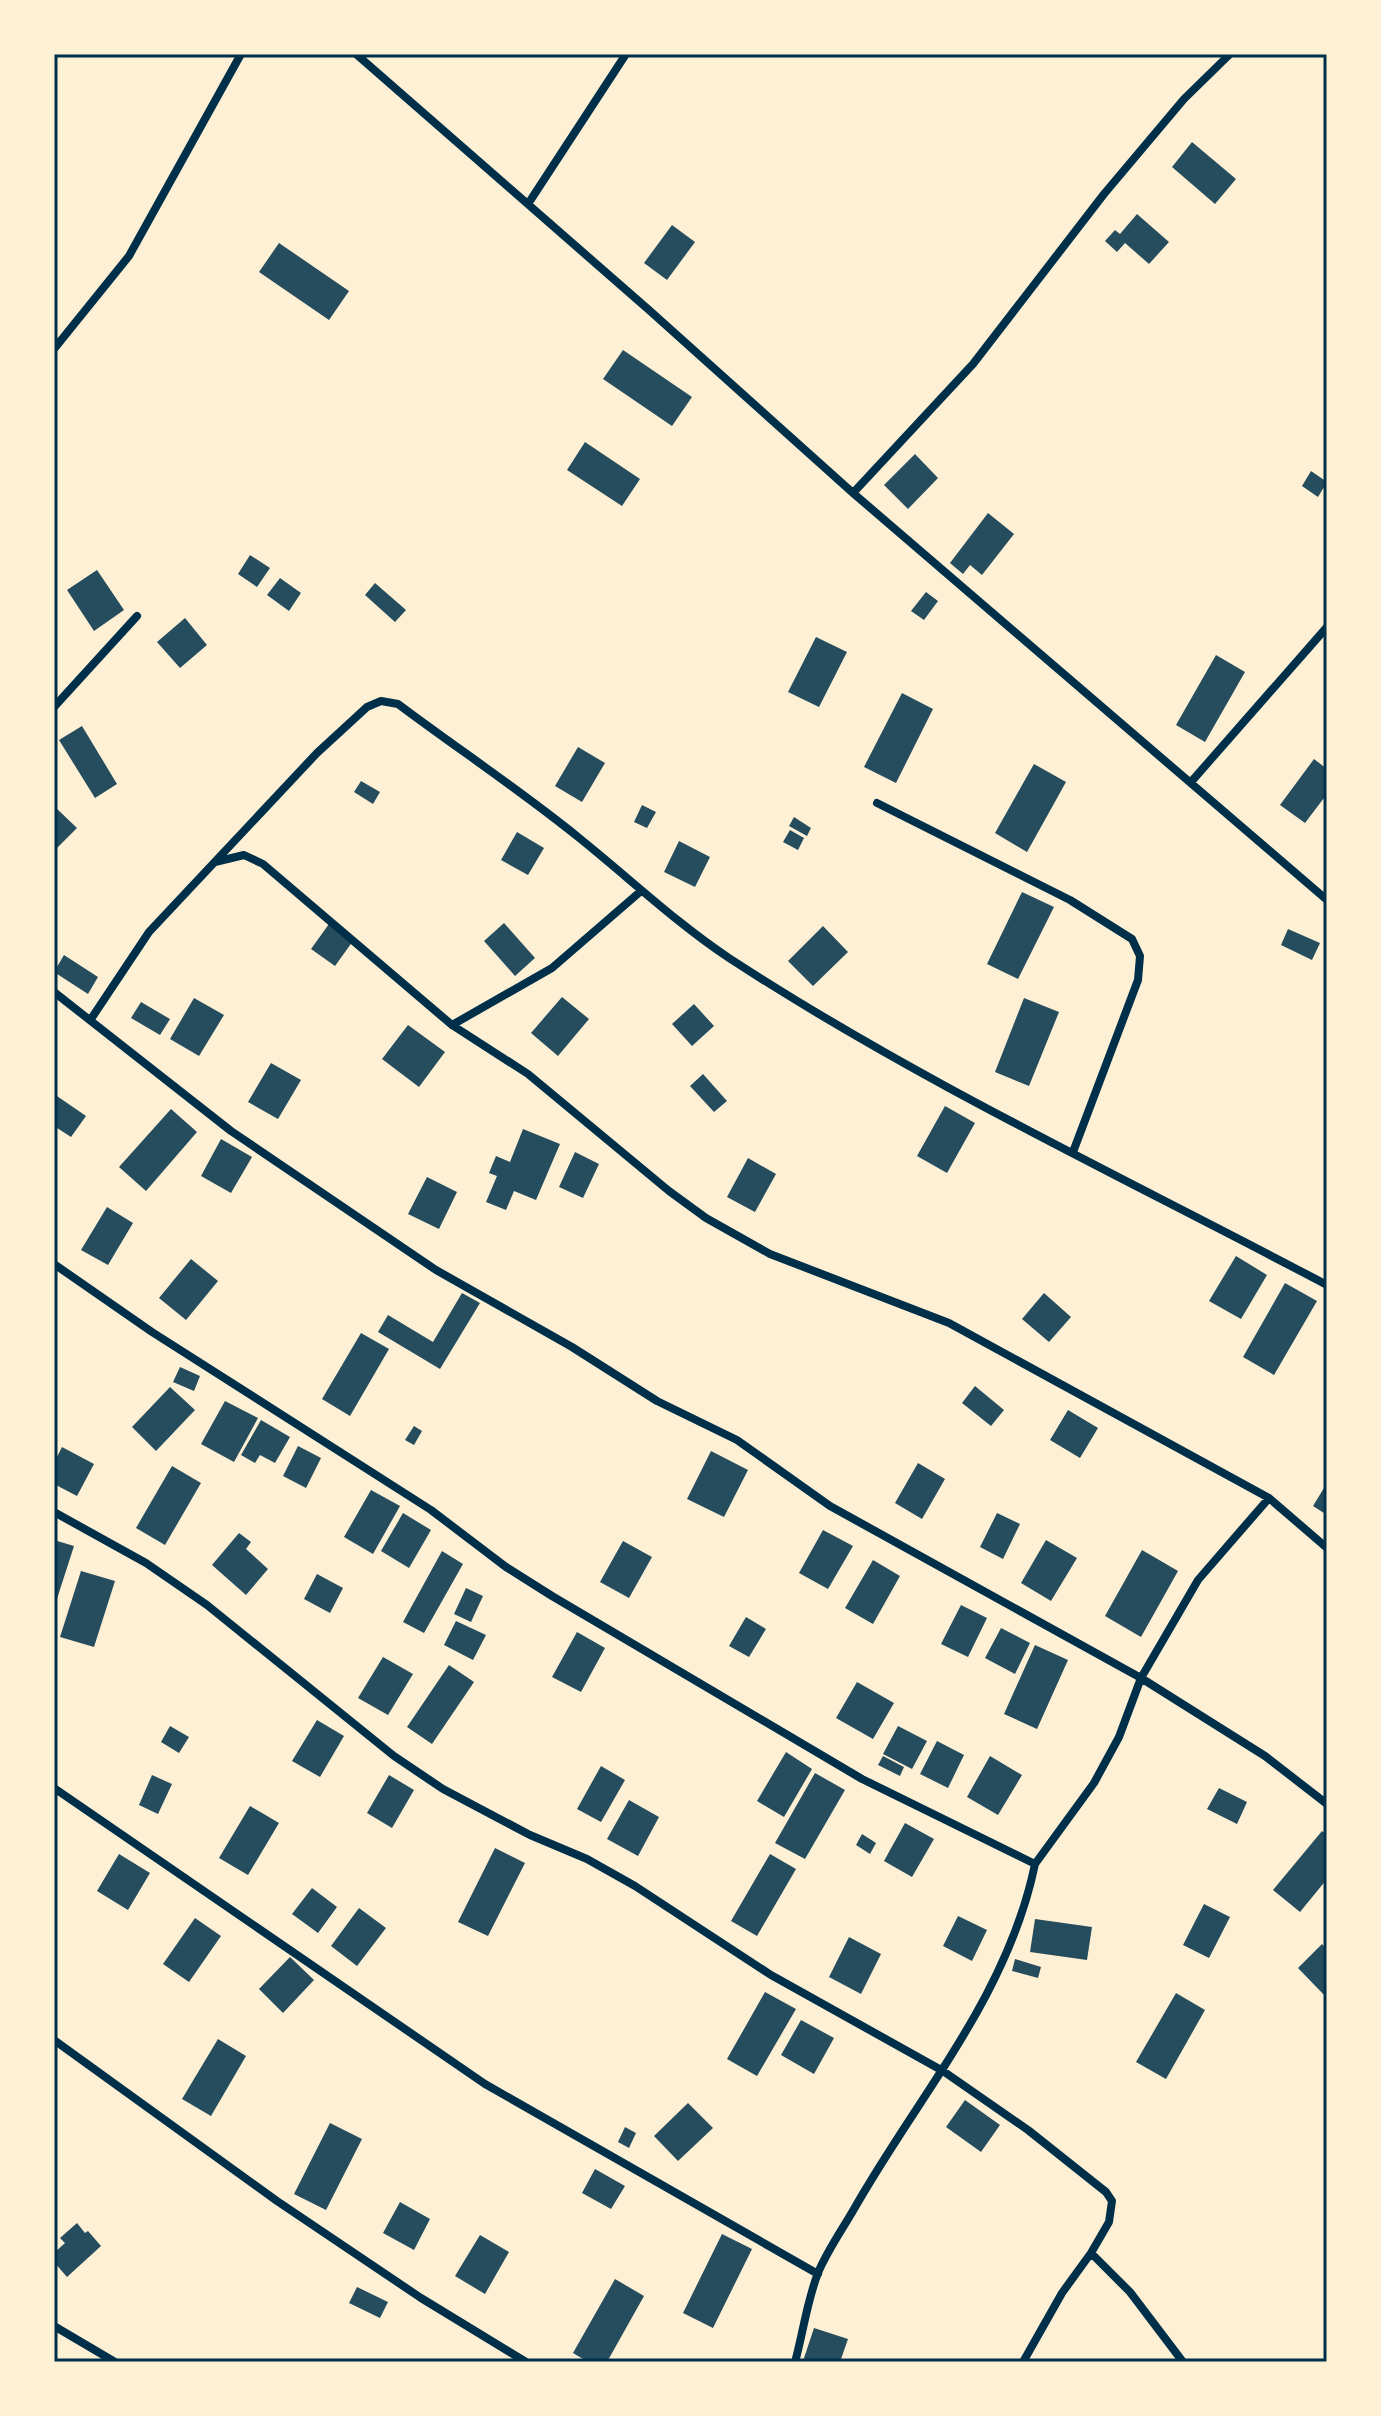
<svg xmlns="http://www.w3.org/2000/svg" width="1381" height="2416" font-family="Montserrat,sans-serif">
  <style>
    .building { fill: #264d5e }
    .lines { fill: none; stroke-linecap: round; stroke-linejoin: round }
    .minor { stroke: #003049; stroke-width: 8 }
    .neatline { fill: none; stroke: #003049; stroke-width: 3 }
  </style>
  <rect width="100%" height="100%" fill="#fdf0d5"/>
  <path class="building" d="M1192,142L1236,179L1215,204L1172,167Z
    M1137,214L1169,242L1149,264L1125,243L1117,252L1105,241L1115,230L1120,234Z
    M672,225L695,242L667,280L644,263Z
    M279,243L349,291L329,320L259,272Z
    M623,350L692,397L672,426L603,379Z
    M585,442L640,479L622,506L567,470Z
    M915,454L938,478L908,509L884,485Z
    M1311,471L1327,482L1318,497L1302,486Z
    M988,513L1014,534L982,575L970,565L963,574L950,563Z
    M250,555L270,568L257,587L238,574Z
    M97,570L124,610L94,631L67,590Z
    M280,578L301,593L289,611L267,595Z
    M375,583L406,610L395,622L365,595Z
    M926,592L938,601L924,620L911,611Z
    M185,618L207,645L180,668L157,642Z
    M816,637L847,652L819,707L788,692Z
    M1216,655L1245,672L1205,742L1176,725Z
    M902,693L933,709L896,783L864,767Z
    M82,726L117,784L95,798L59,740Z
    M578,747L605,763L582,802L555,786Z
    M1314,759L1327,769V794L1305,823L1280,805Z
    M1034,764L1066,782L1027,852L995,833Z
    M361,781L380,792L373,804L354,792Z
    M642,805L656,812L647,828L634,822Z
    M54,806L77,828L54,851Z
    M794,817L811,828L807,836L789,826Z
    M790,830L804,838L798,850L783,842Z
    M517,832L544,848L528,875L501,860Z
    M679,841L710,857L695,887L664,872Z
    M1022,892L1054,907L1018,979L987,964Z
    M504,923L535,958L515,976L484,941Z
    M329,924L353,941L335,966L311,949Z
    M823,926L848,952L813,986L788,961Z
    M1288,929L1320,943L1312,960L1281,945Z
    M64,955L98,977L88,994L54,972Z
    M562,997L589,1019L558,1056L531,1033Z
    M194,998L224,1015L199,1056L170,1039Z
    M1024,998L1059,1012L1029,1086L995,1072Z
    M141,1002L170,1019L160,1035L131,1018Z
    M694,1004L714,1026L692,1046L672,1024Z
    M408,1025L445,1052L419,1087L382,1059Z
    M271,1063L301,1080L278,1119L248,1102Z
    M703,1074L727,1101L714,1112L690,1086Z
    M54,1094L86,1116L71,1137L54,1126Z
    M945,1106L975,1123L947,1173L917,1156Z
    M171,1109L197,1132L146,1191L119,1167Z
    M523,1129L560,1144L536,1200L514,1191L506,1210L486,1202L497,1176L489,1173L496,1156L510,1162Z
    M221,1139L252,1157L231,1193L201,1176Z
    M575,1152L599,1164L583,1198L559,1187Z
    M748,1158L776,1174L755,1212L727,1197Z
    M427,1177L457,1192L439,1229L408,1214Z
    M107,1207L133,1223L108,1265L81,1250Z
    M1236,1256L1267,1275L1241,1319L1209,1301Z
    M191,1259L218,1281L186,1320L159,1298Z
    M1285,1283L1317,1301L1274,1375L1243,1357Z
    M462,1293L480,1303L440,1369L378,1332L388,1315L433,1342Z
    M1044,1293L1071,1317L1049,1342L1022,1319Z
    M361,1333L389,1349L350,1416L322,1399Z
    M180,1367L200,1376L194,1391L173,1382Z
    M975,1386L1004,1410L991,1426L962,1403Z
    M170,1387L195,1410L156,1451L132,1427Z
    M225,1401L258,1418L234,1462L201,1444Z
    M1068,1410L1098,1428L1080,1458L1050,1440Z
    M261,1420L290,1437L275,1463L260,1455L255,1463L241,1455Z
    M414,1426L422,1431L414,1445L405,1440Z
    M298,1446L321,1458L306,1488L283,1476Z
    M62,1447L94,1464L77,1496L54,1484V1463Z
    M711,1451L748,1470L724,1517L687,1499Z
    M918,1463L945,1479L922,1519L895,1503Z
    M172,1466L201,1483L165,1545L136,1528Z
    M1327,1483V1515L1313,1506Z
    M371,1490L400,1506L373,1554L344,1537Z
    M403,1513L431,1530L409,1568L381,1551Z
    M997,1513L1020,1524L1003,1559L980,1547Z
    M823,1530L853,1546L828,1589L799,1573Z
    M239,1533L251,1542L246,1549L268,1569L246,1595L212,1565Z
    M54,1540L74,1546L55,1605H54Z
    M1046,1540L1077,1558L1051,1601L1021,1583Z
    M623,1541L652,1557L629,1598L600,1582Z
    M1142,1550L1178,1571L1141,1637L1105,1616Z
    M442,1551L463,1564L424,1633L403,1622Z
    M873,1560L900,1576L873,1624L845,1608Z
    M81,1571L115,1581L94,1647L60,1637Z
    M317,1574L343,1588L330,1613L304,1599Z
    M466,1588L483,1596L471,1622L454,1614Z
    M961,1605L987,1618L968,1657L941,1644Z
    M746,1617L766,1629L749,1657L729,1646Z
    M456,1621L486,1635L473,1660L444,1645Z
    M1001,1628L1030,1643L1015,1674L985,1658Z
    M577,1632L605,1648L581,1692L552,1677Z
    M1035,1645L1068,1660L1037,1729L1004,1714Z
    M383,1657L413,1674L388,1715L358,1698Z
    M449,1665L474,1682L432,1744L407,1727Z
    M857,1682L894,1703L873,1739L836,1718Z
    M317,1720L344,1736L320,1777L292,1761Z
    M170,1726L189,1737L179,1753L161,1742Z
    M898,1726L927,1741L912,1769L883,1754Z
    M937,1741L964,1755L948,1788L920,1774Z
    M786,1752L812,1769L784,1817L757,1801Z
    M883,1756L904,1767L900,1776L878,1765Z
    M990,1756L1022,1775L998,1815L967,1797Z
    M601,1766L625,1780L601,1822L577,1809Z
    M815,1773L845,1790L805,1859L775,1843Z
    M152,1775L172,1784L158,1814L139,1805Z
    M389,1775L414,1790L392,1828L367,1813Z
    M1219,1788L1247,1802L1237,1824L1207,1809Z
    M629,1800L659,1817L638,1856L607,1839Z
    M250,1806L279,1823L248,1875L219,1858Z
    M905,1823L934,1839L912,1877L884,1861Z
    M1322,1831L1327,1835V1879L1300,1912L1273,1890Z
    M862,1834L876,1843L870,1854L856,1845Z
    M495,1848L525,1863L488,1936L458,1922Z
    M119,1854L150,1873L128,1910L97,1891Z
    M770,1854L796,1869L757,1936L731,1921Z
    M312,1888L337,1907L318,1933L292,1914Z
    M1204,1904L1230,1917L1209,1958L1183,1945Z
    M359,1908L386,1928L357,1966L331,1946Z
    M958,1916L987,1930L972,1961L943,1946Z
    M195,1918L221,1936L189,1982L163,1964Z
    M1035,1919L1092,1927L1087,1960L1030,1952Z
    M849,1937L881,1954L861,1994L829,1977Z
    M1322,1944L1327,1950V1998L1298,1968Z
    M290,1957L314,1980L283,2013L259,1989Z
    M1015,1959L1041,1967L1038,1978L1012,1971Z
    M765,1992L796,2009L757,2076L727,2059Z
    M1176,1993L1205,2010L1166,2079L1136,2062Z
    M801,2020L834,2038L814,2074L781,2055Z
    M218,2039L246,2056L211,2116L182,2099Z
    M965,2100L1000,2125L981,2152L946,2127Z
    M688,2103L713,2128L678,2161L654,2136Z
    M330,2123L362,2139L326,2210L294,2194Z
    M625,2127L636,2133L629,2148L618,2142Z
    M595,2169L625,2186L611,2209L582,2193Z
    M400,2202L430,2219L414,2250L383,2233Z
    M77,2223L85,2233L88,2231L101,2246L67,2277L54,2262V2253L65,2243L60,2238Z
    M722,2234L752,2249L713,2328L683,2313Z
    M480,2235L509,2252L485,2294L455,2276Z
    M615,2279L644,2296L607,2362H588L573,2353Z
    M357,2287L388,2302L380,2318L349,2303Z
    M814,2328L848,2339L840,2362L803,2361Z"/>
  <g class="lines">
    <path class="minor" d="M356,54L649,310L853,493L1327,900
      M528,204L626,54
      M54,349L129,256L241,54
      M853,493L973,364L1104,194L1184,99L1230,54
      M54,707L137,616
      M1191,782L1327,627
      M877,803L1070,900L1132,939L1140,956L1138,980L1073,1152
      M215,862L244,855L263,864L452,1025L528,1074L669,1191L706,1218L770,1254L949,1323L1269,1498L1327,1548
      M54,992L231,1131L436,1270L572,1347L657,1401L737,1440L830,1506L1141,1678L1265,1756L1327,1804
      M91,1019L149,932L317,753L367,707L381,701L398,704C458,749 520,790 578,837C628,877 675,922 729,958C919,1082 1127,1179 1327,1285
      M452,1025L552,968L641,891
      M54,1264L152,1332L431,1510L506,1567L552,1596L862,1779L1035,1864C1008,1996 918,2096 854,2209C842,2230 827,2251 818,2273C807,2301 803,2333 795,2362
      M54,1512L146,1563L207,1605L394,1756L443,1789L530,1835L587,1859L635,1886L771,1975L943,2071L1028,2130L1106,2192L1112,2201L1109,2222L1091,2253L1062,2293L1023,2362
      M54,1788L485,2084L818,2274
      M1035,1864L1094,1783L1119,1737L1141,1678L1198,1580L1269,1498
      M54,2040L277,2201L421,2298L526,2362
      M1091,2253L1130,2292L1183,2362
      M54,2326L115,2362"/>
  </g>
  <rect width="1381" height="2416" fill="none" stroke="#fdf0d5" stroke-width="112"/>
  <rect x="56" y="56" width="1269" height="2304" class="neatline"/>
</svg>
